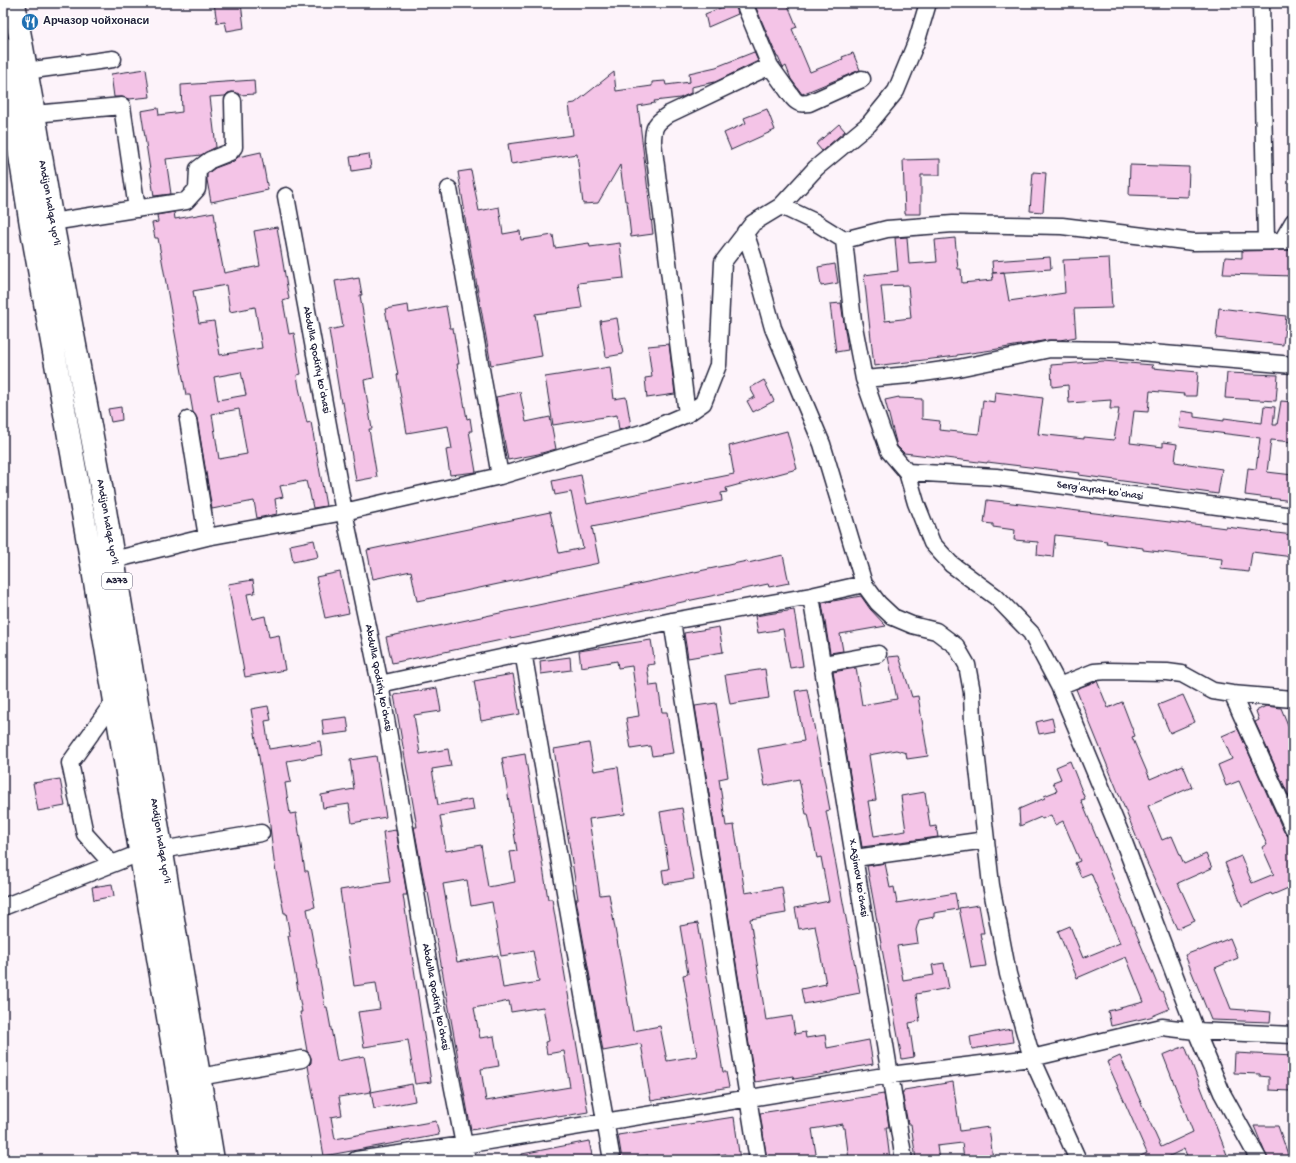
<svg xmlns="http://www.w3.org/2000/svg" width="1296" height="1163" font-family="'Gochi Hand',sans-serif">
  <style>
    .building { fill: #f4c4e7; stroke: #22223b; fill-rule: evenodd }
    .lines { fill: none; stroke-linecap: round; stroke-linejoin: round }
    .minor-casing { stroke: #22223b; stroke-width: 19 }
    .highway-casing { stroke: #22223b; stroke-width: 25 }
    .minor { stroke: #fff; stroke-width: 16 }
    .highway { stroke: #fff; stroke-width: 22 }
    .labels { text-anchor: middle; dominant-baseline: central; stroke-width: 3; stroke-linejoin: round; paint-order: stroke }
    .shield { fill: #fff; stroke: #646476; stroke-width: 1 }
    .shield-label { font-size: 10px; font-weight: bold; fill: #22223b }
    .poi-label { font-size: 11px; font-weight: bold; fill: #22223b; stroke: #fff; text-anchor: start }
    .street-label { font-size: 11px; fill: #22223b; stroke: #fff }
  </style>
  <rect width="100%" height="100%" fill="#fdf3fa"/>
  <filter id="ink" filterUnits="userSpaceOnUse"><feTurbulence type="fractalNoise" baseFrequency=".025" numOctaves="2"/><feDisplacementMap in="SourceGraphic" scale="8" xChannelSelector="R" yChannelSelector="G"/><feConvolveMatrix kernelMatrix="1 2 1 2 8 2 1 2 1" color-interpolation-filters="sRGB"/></filter>
  <g filter="url(#ink)">
    <path class="building" d="M214,3H241L244,28L227,31L225,22L217,23Z
      M733,3H735L738,14L708,27L705,14Z
      M754,3H787L797,27L792,29L810,72L843,59L842,57L853,53L860,70L802,94L791,79L786,66L783,68L778,57H777Z
      M754,52L758,61L715,82L691,87V93L680,98L654,101L655,103L638,106L653,234L631,237L627,201H625L620,165L598,203L583,204L577,154L511,164L508,144L573,135L569,104L575,103L614,72L616,91L652,86V82L665,81L666,85L690,82L689,73L716,67Z
      M146,69L150,97L129,99L122,97H114L111,74Z
      M254,80L255,94L240,95L237,93L232,92L228,93L225,96L210,97L216,147L201,155L166,159L171,194L154,196L141,111L158,108L159,115L182,112L181,85Z
      M767,109L775,130L731,150L724,133L746,123L744,118Z
      M839,124L845,131L822,151L816,144Z
      M261,152L268,190L211,202L207,180V174L215,168L234,161L238,157Z
      M369,154L371,168L352,171L350,157Z
      M940,159V175H921V214H905L903,160Z
      M1130,165L1189,167L1188,197L1129,195Z
      M471,170L479,211L499,207L503,234L520,231L521,240L553,235L555,248L589,243L590,247L620,243L624,278L578,283L582,308L535,314L542,356L491,365L464,213H465L458,172Z
      M1033,172L1046,173L1043,212L1030,211Z
      M174,212L175,219L214,212L216,227H215L224,273L260,266L254,231L277,227L289,299L283,301L289,334L294,333L301,374L297,375L299,388L307,423L311,422L326,506L313,508L309,489H308L306,481L280,486L283,497L275,499L277,514L257,518L254,501L212,509L197,418L193,412L190,395H186L158,238H155L152,223L158,222L157,215ZM226,285L230,312L255,307L262,348L220,355L214,321L199,323L193,291ZM241,372L246,395L218,400L214,377ZM239,409L247,454L219,459L212,414Z
      M907,237L909,264L937,262L935,240L955,238L958,269H961L962,283L993,280L992,273L1004,272L1009,301L1065,293L1063,260L1109,258L1112,308L1074,309L1076,337L1060,340H1048L992,350L957,355V356L874,366L864,275L898,271L895,238ZM908,285L911,318L885,321L881,286Z
      M1293,250V276L1223,274L1225,257L1242,258V251Z
      M1050,257L1051,269L993,273L992,261Z
      M835,264L838,283L821,286L818,267Z
      M353,278V279L359,278L362,295H360L374,378L364,380L372,429H369L377,477L356,481L343,402L341,403L329,330L343,327L335,281Z
      M841,303L848,350L836,352L830,304Z
      M408,305L409,313L446,306L450,328H453L459,364H457L467,419L470,418L472,431H469L476,472L450,475L446,450L452,449L448,426L407,433L397,375H398L385,309Z
      M1219,308L1286,316L1283,345L1216,338Z
      M617,318L623,354L606,357L600,321Z
      M669,344L675,394L647,398L645,378L652,377L648,346Z
      M1103,361L1153,365L1152,368L1198,372L1196,396H1183L1184,394L1150,391L1148,412L1134,411L1130,443L1163,447V442L1177,444L1175,462L1222,469L1218,494L1079,475L1080,473L987,462V463L904,453L897,446L885,400L899,397V398L922,399V419L940,421L939,430L979,434L983,400L994,402L995,392L1043,398L1038,434L1084,439V437L1114,440L1119,409H1110L1111,400L1069,403L1068,385L1052,387L1051,365Z
      M610,367L614,399L626,397L631,426L619,430L617,415L553,425L545,377Z
      M1227,373L1278,375L1276,401L1225,398Z
      M764,380L774,401L753,412L747,401L755,397L750,388Z
      M520,392L526,422L550,417L556,449L538,454L508,460L496,397Z
      M1281,401L1293,402V442L1271,440L1267,472L1293,475V501L1245,495L1248,468L1256,469L1260,438L1179,428L1181,411L1194,413V417L1224,421V418L1262,423L1264,406L1275,407L1273,425H1277Z
      M121,407L122,420L111,422L108,409Z
      M787,431L797,469L726,488L727,492L721,493L722,501L592,527L599,563L417,601L411,571L373,579L367,550L550,512L559,553L583,548L571,492L555,495L552,481L581,475L587,504L734,474L729,446Z
      M987,500L1186,524V523L1226,528V527L1293,535V557L1252,552L1249,572L1221,569L1222,559L1143,550V548L1106,543L1107,541L1055,535L1053,557L1037,555L1038,542L1014,540L1015,530L993,527V524L984,523Z
      M314,540L318,557L293,562L290,545Z
      M783,555L789,583L769,587L768,584L392,663L386,637L747,561L748,563Z
      M340,572L349,613L325,618L316,577Z
      M253,580L255,593L247,594L252,619L265,616L269,637L279,635L285,670L245,677L228,584Z
      M861,596L870,609L886,626L840,634L843,651L830,653L822,603Z
      M794,610L803,666L790,668L783,629L758,633L755,616Z
      M719,627L723,652L688,658L684,633Z
      M651,640L655,664L647,665L650,686L658,685L662,712H667L673,753L652,756L650,746L631,749L626,718L639,716L632,666L618,668L617,661L581,667L579,651Z
      M899,656L912,697L918,696L928,756L907,759L906,753L896,750L869,755L876,800L868,801L874,836L906,831L901,796L925,792L930,827L936,826L938,837L862,847L833,672L856,668L862,705L897,699L888,657Z
      M570,657L571,670L541,674L540,661Z
      M765,669L769,698L730,704L725,675Z
      M513,674L520,714L481,721L474,681Z
      M1097,681L1108,708L1122,702L1135,736L1132,737L1150,779L1183,765L1192,787L1148,806L1162,840L1172,836L1184,864L1206,854L1212,868L1178,883L1195,921L1177,929L1147,863L1076,689Z
      M437,688L441,711L414,715L420,754L448,749L451,766L432,769L438,805L472,799L474,810L440,816L446,851L481,845L488,887L515,882L510,852L517,851L502,758L525,754L548,899H552L588,1112L558,1117L557,1115L471,1130L428,892H426L414,827H417L394,695ZM467,880L471,906L492,902L501,956L533,951L539,982L503,988L498,955L457,962L443,884ZM509,1001L511,1012L543,1007L549,1041L545,1042L547,1054L564,1051L570,1087L486,1101L481,1069L499,1066L494,1036L480,1038L474,1008Z
      M807,689L830,810L826,811L860,993L804,1004L801,989L826,984L815,926L799,929L795,908L829,901L821,857L817,858L808,814H806L799,779L765,786L758,749L804,741L795,691Z
      M1183,695L1195,722L1170,733L1158,705Z
      M716,703L728,777L719,779L726,826L734,825L745,893L782,887L786,913L750,919L766,1020L792,1016L795,1034L805,1032L806,1038L825,1035L827,1048L869,1040L873,1064L831,1072V1073L794,1079L793,1076L755,1082L695,706Z
      M268,706L271,720L265,721L269,749L320,741L322,755L287,761L291,782L285,783L290,814L296,813L305,871H308L315,907L307,909L325,1007H327L337,1061L364,1056L371,1092L339,1097L342,1115L331,1117L335,1139L436,1121L439,1135L324,1156L308,1066L311,1063V1058L307,1051L300,1012H302L288,936H290L286,913H284L274,861L269,817L251,709Z
      M1266,706L1281,708L1293,737V805L1255,722L1259,720L1256,711Z
      M347,717L349,732L324,735L322,720Z
      M1052,718L1055,731L1039,734L1036,722Z
      M1238,729L1284,832L1288,836L1293,837V886L1272,895L1271,893L1242,906L1225,863L1241,856L1252,883L1274,874L1262,847L1267,845L1239,781L1226,786L1218,765L1232,759L1222,736Z
      M589,743L594,771L618,767L621,787L625,814L589,819L600,895L609,894L633,1031L660,1026L667,1061L697,1056L683,975L688,974L680,926L698,923L723,1072H726L729,1087L651,1101L641,1044L603,1051L576,899H578L554,749Z
      M376,756L386,817L352,823L349,804L323,808L321,795L354,789L350,760Z
      M1070,761L1085,799L1081,800L1160,991H1162L1169,1009L1150,1017L1111,1026L1108,1011L1144,1002L1126,957L1077,978L1058,931L1070,926L1083,958L1120,943L1091,873L1081,877L1075,863L1080,861L1063,821L1055,825L1051,815L1042,819L1041,817L1020,826L1019,809L1045,798L1044,796L1057,791L1053,782L1061,779L1056,767Z
      M60,779L65,806L38,811L33,783Z
      M682,808L694,879L664,884L662,870L669,869L660,812Z
      M396,830L407,895H403L431,1082L415,1084L408,1040L364,1047L358,1012L380,1009L376,983L354,986L340,890L390,882L383,832Z
      M885,863L890,888L894,887L897,903L955,893L958,909L934,913V917L919,920L916,930L918,943L897,946L903,980L934,975L932,965L944,963L949,988L916,994L920,1021L909,1023L914,1057L902,1059L867,866Z
      M112,884L114,896L94,900L92,887Z
      M979,905L984,933H980L986,966L971,968L959,908Z
      M1230,938L1238,958L1215,968L1231,1009L1271,1012L1270,1022L1211,1020L1185,955L1198,950L1199,951Z
      M1011,1029L1013,1042L972,1049L970,1037Z
      M1185,1046L1229,1160H1189L1184,1149L1166,1158L1167,1160H1132L1147,1153L1107,1062L1120,1056L1161,1147L1193,1132L1163,1055Z
      M1235,1053L1293,1056V1076H1291V1091L1269,1090V1077L1260,1076V1074L1234,1073Z
      M953,1082L960,1131L989,1127L993,1160H964L962,1143L937,1146L939,1160H916L911,1124H908L902,1092H904V1090Z
      M412,1084L415,1101L374,1109L371,1092Z
      M884,1094L889,1127H886L890,1160H849L845,1128H843V1124L812,1129L817,1160H767L760,1113Z
      M734,1117L740,1160H727L726,1154L700,1158V1160H649L648,1155L622,1159L618,1135Z
      M1254,1126H1278L1290,1160H1268Z
      M589,1141L593,1160H522V1154Z"/>
    <g class="lines">
      <defs>
        <path id="minor" d="M1261,3L1266,241
          M770,66L793,98C798,104 801,104 809,103L862,79
          M26,71L113,59
          M34,114L122,106L137,209
          M449,189L500,476
          M286,196L344,512L380,684L425,945L467,1160
          M781,206L816,168L869,124L896,91L917,40L928,3
          M52,222L186,201L197,189L198,169L210,160L230,152L234,147L233,101
          M844,240L887,229L953,224L1062,226L1193,242L1293,241
          M1282,241L1293,222
          M864,379L909,375L958,368L1050,349L1116,350L1293,365
          M687,414L653,142C653,126 656,123 669,114L770,66L744,3
          M188,420L207,537
          M907,472L996,477L1293,516
          M113,560L207,537L344,512L500,476L645,432L687,414L703,403L718,365L723,262L753,223L781,206L815,222L844,240L853,321L864,379L889,451L907,472L916,503L932,543L951,564L996,597L1031,633L1059,686L1122,837L1196,1031L1293,1035
          M864,584L878,603L893,617L912,625L936,631L956,646L967,665L972,692L973,724L991,885L1008,974L1032,1058L1078,1160
          M811,596L904,1160
          M672,621L758,1160
          M523,652L612,1160
          M823,664L878,654
          M380,684L672,621L811,596L864,584L822,444L773,328L753,256L745,232
          M1059,686L1094,672L1107,671L1167,672L1182,674L1213,691L1232,694L1293,699
          M1232,694L1293,828
          M161,850L261,833
          M855,858L986,840
          M112,864L85,834L70,763L115,700
          M3,907L140,853
          M199,1077L302,1059
          M356,1160L464,1145L890,1075L1032,1058L1162,1027L1196,1031L1222,1093L1259,1160"/>
        <path id="highway" d="M14,3L34,114L52,222L99,474L213,1160
          M3,48L31,225L92,564L192,1160"/>
      </defs>
      <use href="#minor" class="minor-casing"/>
      <use href="#highway" class="highway-casing"/>
      <use href="#minor" class="minor"/>
      <use href="#highway" class="highway"/>
    </g>
  </g>
  <defs>
    <symbol id="restaurant-disc" viewBox="-11 -11 22 22"><circle r="9.5" fill="#1f6fb2" stroke="#fff"/><path d="M-5-6h1v4h1v-4h1v4h1v-4h1v5L-1.5 .5V6h-2V.5L-5-1ZM5-6V6H3V1.5H1.5Q1.5-4 5-6Z" fill="#fff"/></symbol>
  </defs>
  <g fill-rule="evenodd">
    <use href="#restaurant-disc" x="20" y="12" width="20" height="20"/>
  </g>
  <g class="labels">
    <rect class="shield" x="102" y="573" width="30" height="16" rx="3"/>
    <g class="shield-label">
      <text x="117" y="581">A373</text>
    </g>
    <g class="poi-label">
      <text x="43" y="22">Арчазор чойхонаси</text>
    </g>
    <g class="street-label">
      <text transform="translate(49 203) rotate(80)">Andijon halqa yo‘li</text>
      <text transform="translate(316 360) rotate(79)">Abdulla Qodiriy koʻchasi</text>
      <text transform="translate(1100 491) rotate(8)">Sergʻayrat koʻchasi</text>
      <text transform="translate(107 522) rotate(80)">Andijon halqa yo‘li</text>
      <text transform="translate(378 678) rotate(79)">Abdulla Qodiriy koʻchasi</text>
      <text transform="translate(160 841) rotate(81)">Andijon halqa yo‘li</text>
      <text transform="translate(858 878) rotate(81)">X.Azimov koʻchasi</text>
      <text transform="translate(435 997) rotate(79)">Abdulla Qodiriy koʻchasi</text>
    </g>
  </g>
  <rect width="1296" height="1163" fill="none" stroke="#fff" stroke-width="16"/>
  <rect x="8" y="8" width="1280" height="1147" fill="none" stroke="#22223b" stroke-width="1.5" filter="url(#ink)"/>
</svg>
